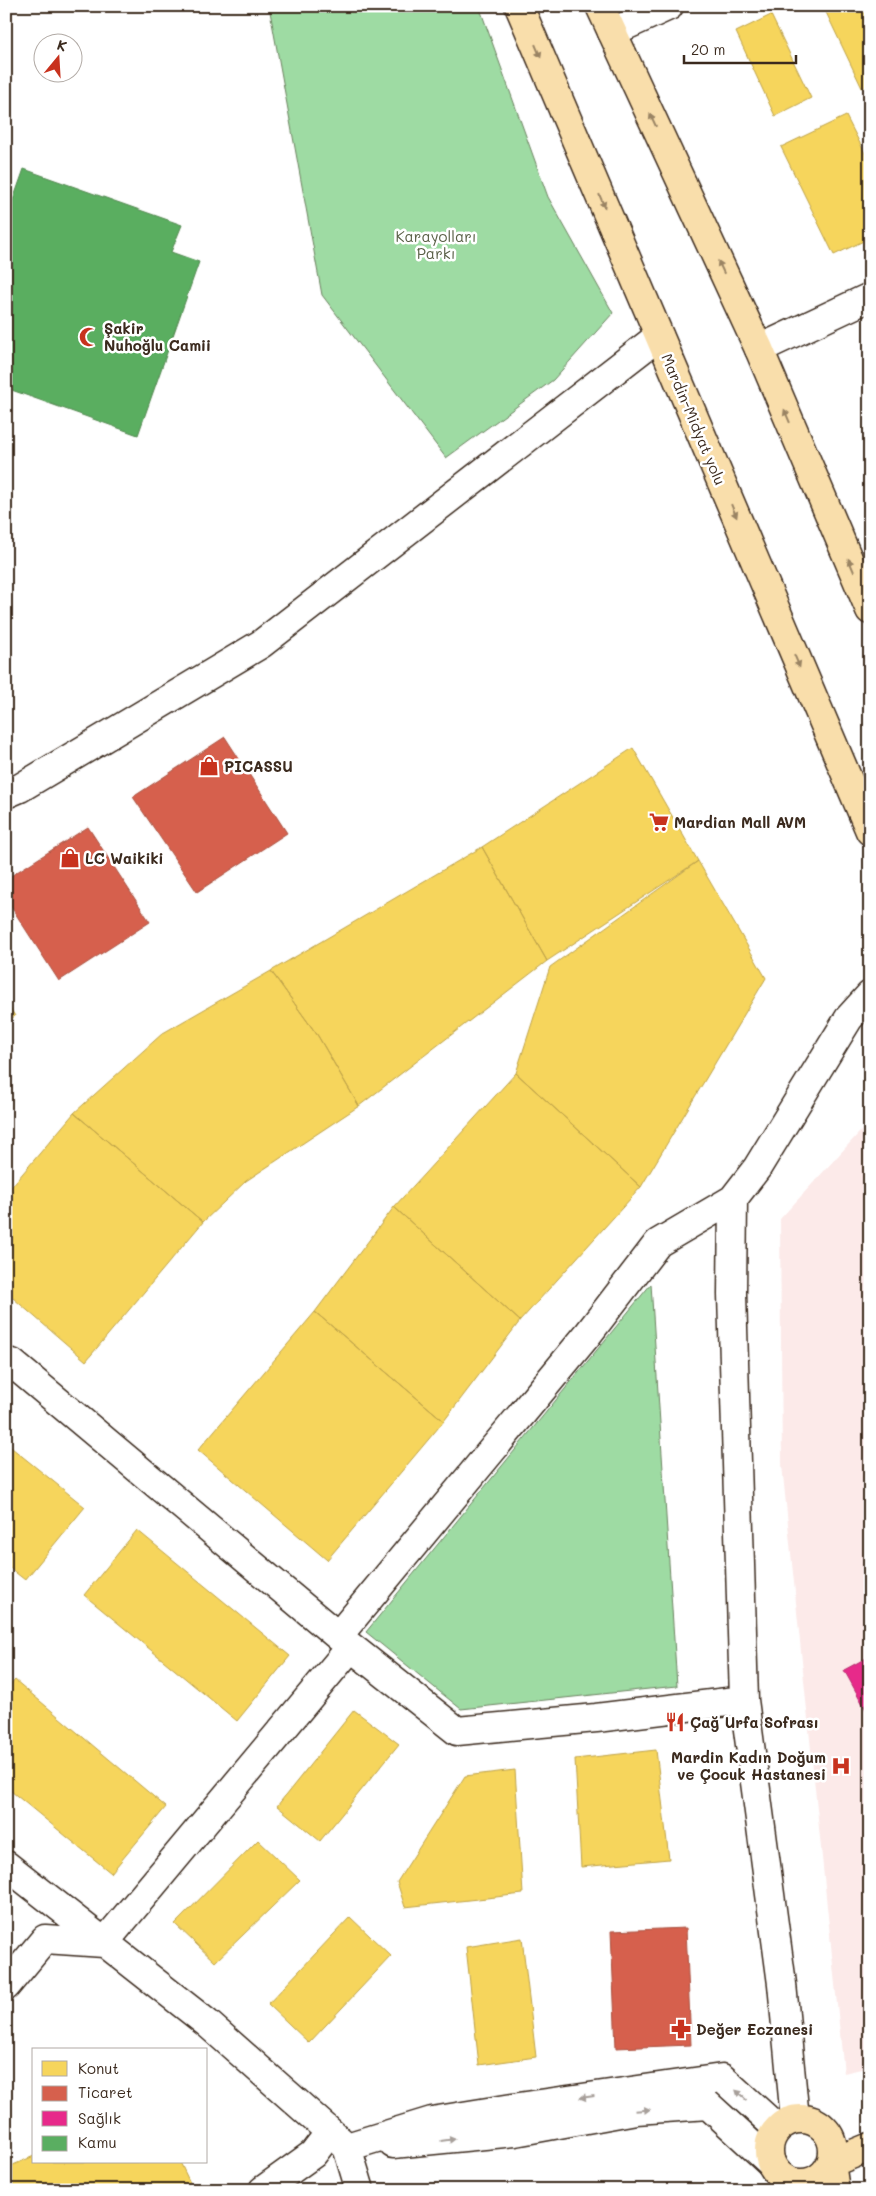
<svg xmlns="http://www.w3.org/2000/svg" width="876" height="2196" font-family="Mali,sans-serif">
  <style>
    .built { fill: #fceae9 }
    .green { fill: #9edba3; stroke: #6c8260 }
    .homes { fill: #f6d55c; stroke: #bea249 }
    .shops { fill: #d6604d; stroke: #a8503f }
    .health { fill: #e7298a; stroke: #b3296a }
    .public { fill: #5aae61; stroke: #51864d }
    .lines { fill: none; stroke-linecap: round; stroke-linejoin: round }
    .minor-casing { stroke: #3b2a1e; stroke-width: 31 }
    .major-casing { stroke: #3b2a1e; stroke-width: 31 }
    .highway-casing { stroke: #3b2a1e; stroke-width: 31 }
    .minor { stroke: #fff; stroke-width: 28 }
    .major { stroke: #f9deab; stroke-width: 28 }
    .highway { stroke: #f9deab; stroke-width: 28 }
    .oneway { fill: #9a8464 }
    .oneway2 { fill: #a79f9a }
    .labels { text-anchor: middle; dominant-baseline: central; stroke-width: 5; stroke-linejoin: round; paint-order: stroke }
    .park-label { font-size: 15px; fill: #595f46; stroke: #fff }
    .poi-label { font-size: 15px; font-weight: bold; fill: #3b2a1e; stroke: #fff; text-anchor: start }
    .street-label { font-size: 15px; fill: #3b2a1e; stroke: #fff }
  </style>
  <rect width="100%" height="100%" fill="#fff"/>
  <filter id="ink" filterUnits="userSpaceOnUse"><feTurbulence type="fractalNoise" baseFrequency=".02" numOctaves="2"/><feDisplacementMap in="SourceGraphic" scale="10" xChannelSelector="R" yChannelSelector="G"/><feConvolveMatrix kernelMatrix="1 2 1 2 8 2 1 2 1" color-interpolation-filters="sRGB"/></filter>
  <g filter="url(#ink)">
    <path class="built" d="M870,1121V2067L844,2073L782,1465L780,1219Z"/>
    <path class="green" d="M269,6H479L548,197L613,313L553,380L446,458L322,295Z
      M651,1284L677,1686L461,1709L366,1632Z"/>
    <path class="homes" d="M823,6H870V85L862,88Z
      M771,15L811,98L775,116L736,32Z
      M846,116L870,163V238L834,255L781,147Z
      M633,748L698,861L547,961L482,847Z
      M482,847L547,961L359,1106L318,1036L271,971Z
      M698,861L766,978L641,1187L516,1073L550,967Z
      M271,971L318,1036L359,1106L246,1181L203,1222L74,1113L163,1033Z
      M6,1002L15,1016L6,1022Z
      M516,1073L641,1187L520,1321L394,1207Z
      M74,1113L203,1222L86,1361L6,1292V1193Z
      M394,1207L520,1321L444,1421L315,1312Z
      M315,1312L444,1421L327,1560L198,1450Z
      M7,1444L85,1507L25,1580L6,1565Z
      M137,1530L290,1656L237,1721L84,1595Z
      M15,1680L166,1807L111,1873L6,1787V1690Z
      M354,1710L399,1744L320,1841L277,1806Z
      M656,1750L669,1859L581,1867L575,1759Z
      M515,1770L523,1894L405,1907L397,1882L465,1776Z
      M258,1840L300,1880L215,1962L175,1924Z
      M350,1917L391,1956L309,2043L268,2004Z
      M522,1938L536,2057L479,2065L466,1947Z
      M34,2156V2162H180L191,2185L181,2190H6V2168Z"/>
    <path class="shops" d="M225,737L287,833L197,892L133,797Z
      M88,827L150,922L59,981L6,899V879Z
      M686,1928L691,2045L616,2048L611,1931Z"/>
    <path class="health" d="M870,1656V1717L844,1670Z"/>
    <path class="public" d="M24,169L182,225L171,252L199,262L138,435L6,388V198L13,200Z"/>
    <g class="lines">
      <defs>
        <path id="minor" d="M612,32L669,6
          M759,349L870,297
          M6,794L20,788L261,644L659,336
          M733,1199L732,1294L744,1700L782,1984L795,2119
          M6,1370L12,1363L351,1647L457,1731L596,1718L744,1700
          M338,1636L588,1334L658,1243L733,1199L757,1168L849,1018L870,995
          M6,1865L207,2023L347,2147L360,2190
          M6,1986L45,1939L104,1943L351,1647
          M393,2144L515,2132L636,2110L708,2105L771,2163
          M347,2147L432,2121L519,2107L722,2078L777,2128
          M263,2190L313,2154L330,2132"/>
        <path id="major" d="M769 2151a32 32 0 1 1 64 0a32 32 0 1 1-64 0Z
          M835,2190L831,2163L870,2147"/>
        <path id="highway" d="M519,6L870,831
          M600,6L759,349L870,610"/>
      </defs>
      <use href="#minor" class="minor-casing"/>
      <use href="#major" class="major-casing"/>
      <use href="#highway" class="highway-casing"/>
      <use href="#minor" class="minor"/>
      <use href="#major" class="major"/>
      <use href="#highway" class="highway"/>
    </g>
    <defs><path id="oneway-solid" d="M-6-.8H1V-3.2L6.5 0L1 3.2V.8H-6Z" transform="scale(1.25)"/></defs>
    <g class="oneway">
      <use href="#oneway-solid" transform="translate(538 51) rotate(67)"/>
      <use href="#oneway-solid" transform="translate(653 120) rotate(-115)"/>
      <use href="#oneway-solid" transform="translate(602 201) rotate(67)"/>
      <use href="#oneway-solid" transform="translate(721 267) rotate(-115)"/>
      <use href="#oneway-solid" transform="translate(787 416) rotate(-113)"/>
      <use href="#oneway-solid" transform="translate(734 511) rotate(67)"/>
      <use href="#oneway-solid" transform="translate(851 565) rotate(-113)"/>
      <use href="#oneway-solid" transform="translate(797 661) rotate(67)"/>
    </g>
    <g class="oneway2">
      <use href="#oneway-solid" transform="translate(741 2095) rotate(-137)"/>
      <use href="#oneway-solid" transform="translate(587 2097) rotate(172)"/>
      <use href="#oneway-solid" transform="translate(643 2110) rotate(-5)"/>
      <use href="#oneway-solid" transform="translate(448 2140) rotate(-7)"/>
    </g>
  </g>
  <defs>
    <symbol id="mosque-bare" viewBox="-9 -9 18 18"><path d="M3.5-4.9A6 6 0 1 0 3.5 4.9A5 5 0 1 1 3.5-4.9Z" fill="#c8321e" stroke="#fff" stroke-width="2.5" paint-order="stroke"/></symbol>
    <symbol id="shop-bare" viewBox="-9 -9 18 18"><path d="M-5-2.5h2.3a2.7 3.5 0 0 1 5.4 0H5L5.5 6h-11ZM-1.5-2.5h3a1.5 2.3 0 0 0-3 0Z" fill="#c8321e" stroke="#fff" stroke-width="2.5" paint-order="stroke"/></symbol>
    <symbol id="supermarket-bare" viewBox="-9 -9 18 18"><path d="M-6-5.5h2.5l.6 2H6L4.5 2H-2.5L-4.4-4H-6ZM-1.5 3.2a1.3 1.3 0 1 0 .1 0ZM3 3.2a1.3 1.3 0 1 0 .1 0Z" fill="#c8321e" stroke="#fff" stroke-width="2.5" paint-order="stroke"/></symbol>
    <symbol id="restaurant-bare" viewBox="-9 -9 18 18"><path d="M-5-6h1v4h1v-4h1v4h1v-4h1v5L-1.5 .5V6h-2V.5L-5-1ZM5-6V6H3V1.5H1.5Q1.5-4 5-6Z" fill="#c8321e" stroke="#fff" stroke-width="2.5" paint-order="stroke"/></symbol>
    <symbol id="hospital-bare" viewBox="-9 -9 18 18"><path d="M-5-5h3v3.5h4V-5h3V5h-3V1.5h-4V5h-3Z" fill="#c8321e" stroke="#fff" stroke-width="2.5" paint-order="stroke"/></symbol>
    <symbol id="pharmacy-bare" viewBox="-9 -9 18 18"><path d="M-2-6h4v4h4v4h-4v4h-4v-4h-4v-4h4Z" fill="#c8321e" stroke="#fff" stroke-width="2.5" paint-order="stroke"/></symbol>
  </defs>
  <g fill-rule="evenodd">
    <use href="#mosque-bare" x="75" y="323" width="28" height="28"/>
    <use href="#shop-bare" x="195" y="752" width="28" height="28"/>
    <use href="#supermarket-bare" x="645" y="808" width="28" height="28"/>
    <use href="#shop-bare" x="56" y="844" width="28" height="28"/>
    <use href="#restaurant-bare" x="661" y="1708" width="28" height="28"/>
    <use href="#hospital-bare" x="827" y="1752" width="28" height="28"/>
    <use href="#pharmacy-bare" x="667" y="2015" width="28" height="28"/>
  </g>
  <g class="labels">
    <g class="park-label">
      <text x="436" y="236">Karayolları<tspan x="436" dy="17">Parkı</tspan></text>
    </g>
    <g class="poi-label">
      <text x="104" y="328">Şakir<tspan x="104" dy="17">Nuhoğlu Camii</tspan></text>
      <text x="224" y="766">PICASSU</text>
      <text x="674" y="822">Mardian Mall AVM</text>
      <text x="85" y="858">LC Waikiki</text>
      <text x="690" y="1722">Çağ Urfa Sofrası</text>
      <text x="826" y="1757" text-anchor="end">Mardin Kadın Doğum<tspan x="826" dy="17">ve Çocuk Hastanesi</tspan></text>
      <text x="696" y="2029">Değer Eczanesi</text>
    </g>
    <g class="street-label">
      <text transform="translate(694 419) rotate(67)">Mardin-Midyat yolu</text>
    </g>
  </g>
  <rect width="876" height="2196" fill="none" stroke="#fff" stroke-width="25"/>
  <rect x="12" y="12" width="851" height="2171" fill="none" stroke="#3b2a1e" stroke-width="2" filter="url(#ink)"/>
  <rect x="32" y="2048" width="175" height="115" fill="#ffffff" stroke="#b1aaa5"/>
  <rect x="42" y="2061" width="25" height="15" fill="#f6d55c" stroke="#b1aaa5"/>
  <text x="78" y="2074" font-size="15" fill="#3b2a1e">Konut</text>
  <rect x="42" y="2086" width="25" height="15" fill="#d6604d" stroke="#b1aaa5"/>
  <text x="78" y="2098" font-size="15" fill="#3b2a1e">Ticaret</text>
  <rect x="42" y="2111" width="25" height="15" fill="#e7298a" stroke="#b1aaa5"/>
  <text x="78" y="2124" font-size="15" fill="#3b2a1e">Sağlık</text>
  <rect x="42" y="2136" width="25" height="15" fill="#5aae61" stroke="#b1aaa5"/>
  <text x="78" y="2148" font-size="15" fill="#3b2a1e">Kamu</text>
  <g transform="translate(58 58) rotate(18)"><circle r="24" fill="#ffffff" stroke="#b1aaa5"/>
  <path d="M0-4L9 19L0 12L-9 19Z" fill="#c8321e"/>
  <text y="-8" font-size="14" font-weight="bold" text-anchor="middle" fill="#3b2a1e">K</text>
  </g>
  <path d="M684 55v8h112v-8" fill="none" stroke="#3b2a1e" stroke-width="2.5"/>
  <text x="691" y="55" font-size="15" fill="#3b2a1e" stroke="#ffffff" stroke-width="4" paint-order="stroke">20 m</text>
</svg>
